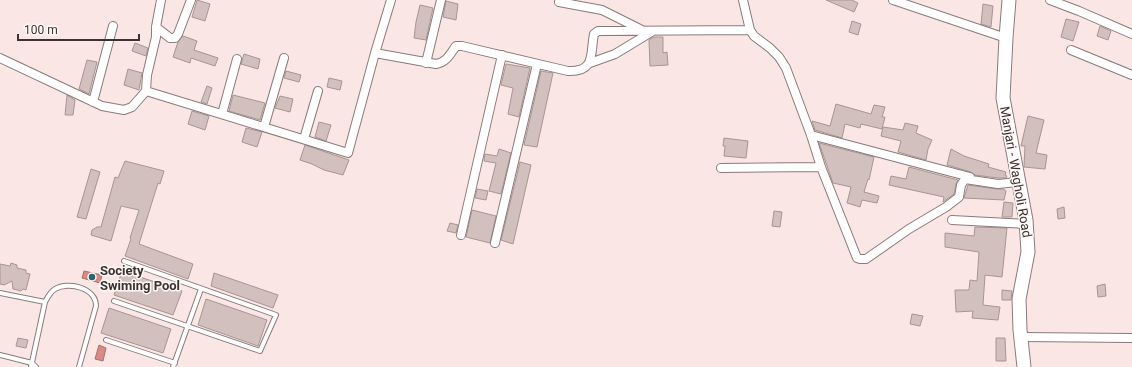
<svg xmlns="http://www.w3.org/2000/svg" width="1132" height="367" font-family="Roboto,sans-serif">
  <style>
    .water { fill: #d88a83; stroke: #a9706b }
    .building { fill: #d2c0be; stroke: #a69593 }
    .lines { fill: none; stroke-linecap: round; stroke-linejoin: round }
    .service-casing { stroke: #8b7b79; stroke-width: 6 }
    .minor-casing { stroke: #8b7b79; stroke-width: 10 }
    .primary-casing { stroke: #8b7b79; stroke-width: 15 }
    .service { stroke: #fff; stroke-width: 4 }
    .minor { stroke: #fff; stroke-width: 8 }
    .primary { stroke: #fff; stroke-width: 13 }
    .poi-dot { fill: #1f6a72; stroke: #fff7f6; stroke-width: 1.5 }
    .labels { text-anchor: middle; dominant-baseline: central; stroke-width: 3; stroke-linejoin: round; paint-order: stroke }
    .street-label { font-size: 13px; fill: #3a3332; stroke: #fff7f6 }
    .poi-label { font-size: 13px; font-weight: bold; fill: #3a3332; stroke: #fff7f6; text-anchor: start }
  </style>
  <rect width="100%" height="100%" fill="#fae7e5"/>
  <path class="water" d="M84,271L102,275L100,283L82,278Z
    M99,345L106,348L103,361L95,359Z"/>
  <path class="building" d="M197,0L210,4L205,21L192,17Z
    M826,0H852L858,3L854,12Z
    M446,1L458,4L456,20L443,17Z
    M983,4L993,6L991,27L981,24Z
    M420,5L433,8L426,40L414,38L416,22Z
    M1066,19L1079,22L1073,41L1061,37Z
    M852,21L861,24L858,35L849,32Z
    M1100,26L1111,31L1108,40L1097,36Z
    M183,36L197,41L194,50L218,58L215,66L191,58L190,63L173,57L178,42Z
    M654,37H663V53L667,52L668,65L650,66L649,40Z
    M135,43L148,48L146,56L132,51Z
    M244,54L260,59L258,69L241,64Z
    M87,60L97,62L89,94L79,89Z
    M506,64L530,68L519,117L508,114L513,88L501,85Z
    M128,69L142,73L139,90L124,85Z
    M286,71L301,75L299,82L284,78Z
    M541,71L553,73L537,147L524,145Z
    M329,78L342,81L340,90L327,87Z
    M207,86L212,88L207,104L201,102Z
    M67,95L75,100L73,115H65Z
    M233,95L265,103L260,120L229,111Z
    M280,96L293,99L290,112L275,108Z
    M836,104L871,114L874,105L885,107L882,117H885L882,129L861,124L860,128L845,124L842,138L815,130L812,121L830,126Z
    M192,111L209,116L205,130L188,124Z
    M1028,116L1044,120L1036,153L1047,155L1045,169L1024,167L1025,146H1021Z
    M319,122L331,125L326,141L315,137Z
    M905,123L918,126L916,133L932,140L928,149L926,160L898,152L901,141L881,136L883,127L903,130Z
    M246,128L262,132L257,147L242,142Z
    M724,138L748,141L746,158L724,156L725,146H723Z
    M819,143L874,157L869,180L868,179L864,192L879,196L877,203L862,200L860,207L847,203L851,187L833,183Z
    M305,145L349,160L343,175L324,170L312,164L300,160Z
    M499,149L511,153L501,194L489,191L496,163L484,161L485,154L497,156Z
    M951,149L964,156L989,164L988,167L1006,172L1005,175L1007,176L1006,178H998L975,175L971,172L947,165Z
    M125,161L164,171L160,184L158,183L139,244L193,264L188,279L125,256L131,239L130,238L139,210L121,206L111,241L91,235L92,230L97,227H101L115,177L118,178Z
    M520,162L531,165L513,244L501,240Z
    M909,167L958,180L956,184L954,194L943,202L944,197L889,185L891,176L906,179Z
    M91,169L100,172L86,219L77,217Z
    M968,185L997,189H1003L1006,191L1004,200L964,198Z
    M477,189L488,191L486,200L475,198Z
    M1004,202L1013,203L1012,217H1002Z
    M1064,207L1065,218L1058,219L1057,209Z
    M472,210L496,216L490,243L466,237Z
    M774,211L782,212L780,227L772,226Z
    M450,223L458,225L456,233L447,231Z
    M975,227L1007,228L1002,277L985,275L983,305L1000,307L998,320L972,318L973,311L956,312L955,290H969L970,280L977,281L979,252L945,247V233L974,236Z
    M11,263L17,265V268L26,270V273L30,274L26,290L23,289L21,291L13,289L12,281L4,285L0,284V264L10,266Z
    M122,271L182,291L173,315L114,295Z
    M214,273L278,295L273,308L211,286Z
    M1105,284L1106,296L1098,297L1097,286Z
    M1002,290L1012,291L1011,300H1002Z
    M206,299L267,320L258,346L198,325Z
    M109,308L171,329L163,353L101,333Z
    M912,314L923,316L920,326L910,324Z
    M18,338L28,340L26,348L16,346Z
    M996,338H1005L1006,361H996Z"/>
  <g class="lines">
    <defs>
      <path id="service" d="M0,293L45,302
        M114,301L260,351L276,315L124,261
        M106,340L175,363
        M0,355L32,363L36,367
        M31,367L45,302C48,297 50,292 55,289C69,281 96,288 96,306L79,367
        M173,367L201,289"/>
      <path id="minor" d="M743,0L750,30L754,36L770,48L779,57L786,68L811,135L821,167L857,258L860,259H866L909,229L946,207L959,197L961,185L965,179L998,184L1019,182
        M893,0L1006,38
        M1050,0L1079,11L1132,34
        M559,2L602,10L642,30
        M156,27L170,38H175L178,34L191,0
        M1071,50L1132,75
        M375,53L391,0
        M0,58L102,106L124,110L132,107L146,91L147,75L156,37V27L161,0
        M426,63L441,0
        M590,63L615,54L653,31
        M146,91L348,153L375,53L436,64C447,62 450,54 456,46H462L568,71C596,72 590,54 594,34L598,31L750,30
        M93,102L113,26
        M222,114L237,59
        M264,127L284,58
        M811,135L970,177
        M304,139L318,91
        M721,168L821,167
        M952,220L1026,224
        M461,235L502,55
        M495,243L537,64
        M1021,337L1132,338"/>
      <path id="primary" d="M1009,0L1006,38L1003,98L1026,220L1028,252L1019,299L1020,330L1024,367"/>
    </defs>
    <use href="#service" class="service-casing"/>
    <use href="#minor" class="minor-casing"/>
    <use href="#primary" class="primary-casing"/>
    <use href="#service" class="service"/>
    <use href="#minor" class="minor"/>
    <use href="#primary" class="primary"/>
  </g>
  <circle class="poi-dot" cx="92" cy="277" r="4"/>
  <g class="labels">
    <g class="street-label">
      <text transform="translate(1016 172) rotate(80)">Manjari - Wagholi Road</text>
    </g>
    <g class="poi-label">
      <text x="100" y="270">Society<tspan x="100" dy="15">Swiming Pool</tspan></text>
    </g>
  </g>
  <path d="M18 34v6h121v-6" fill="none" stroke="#3a3332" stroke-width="2"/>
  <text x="24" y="34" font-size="12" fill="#3a3332" stroke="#fff7f6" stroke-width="3" paint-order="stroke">100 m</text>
</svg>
